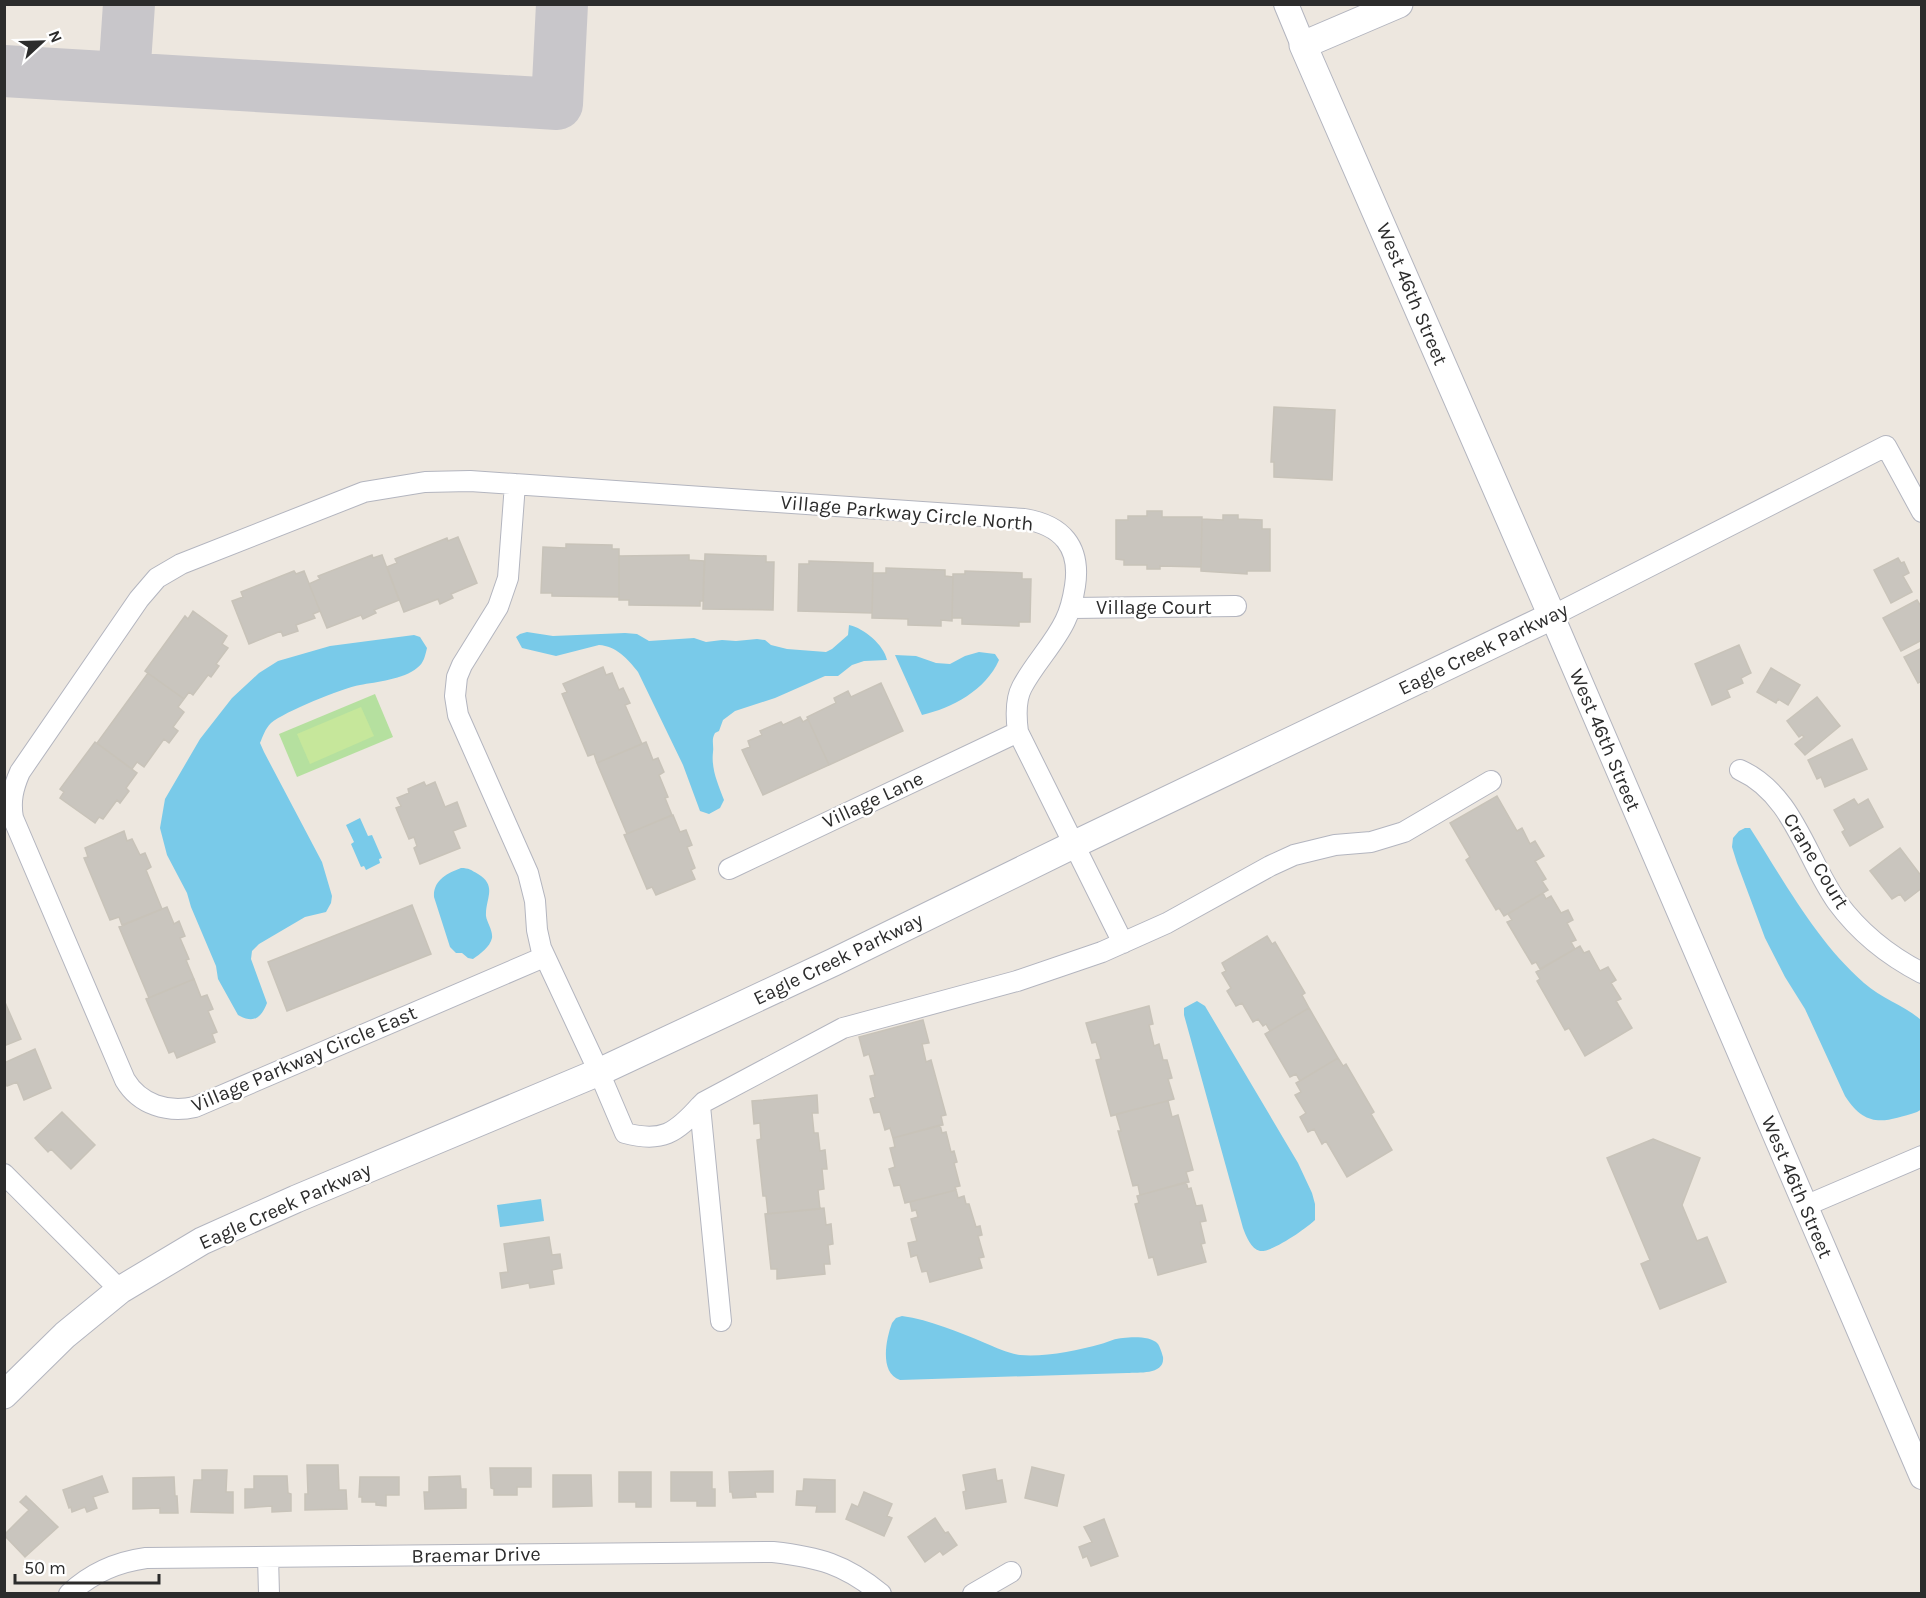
<svg xmlns="http://www.w3.org/2000/svg" width="1926" height="1598" font-family="Karla,sans-serif">
  <style>
    .green { fill: #b5e09f }
    .pitch { fill: #c6e79b }
    .water { fill: #79cae9 }
    .lines { fill: none; stroke-linecap: round; stroke-linejoin: round }
    .taxiway { stroke: #c8c6ca; stroke-width: 52 }
    .building { fill: #c9c5be; stroke: #c8c3b9; stroke-width: 1.5 }
    .minor-casing { stroke: #b3b5bf; stroke-width: 22 }
    .tertiary-casing { stroke: #b3b5bf; stroke-width: 26 }
    .secondary-casing { stroke: #b3b5bf; stroke-width: 29 }
    .minor { stroke: #fff; stroke-width: 20 }
    .tertiary { stroke: #fff; stroke-width: 24 }
    .secondary { stroke: #fff; stroke-width: 27 }
    .labels { text-anchor: middle; dominant-baseline: central; stroke-width: 5; stroke-linejoin: round; paint-order: stroke }
    .street-label { font-size: 20px; fill: #2c2c2c; stroke: #fff }
  </style>
  <rect width="100%" height="100%" fill="#ede7df"/>
  <path class="green" d="M375,694L393,737L297,777L279,734Z"/>
  <path class="pitch" d="M361,707L374,736L310,764L297,734Z"/>
  <path class="water" d="M849,625C864,628 884,645 887,660L864,661L852,665L838,676H825L775,698L735,711L723,720L719,731L715,733C711,740 714,745 713,752C711,769 718,784 724,800L720,808L709,814L700,811L683,765L638,672C628,659 616,646 599,645L556,656L522,648L516,637L520,634L527,632L553,636L625,633L637,634L649,641L694,638L706,642L722,640L736,641L757,639L765,640L771,645L787,649L826,652L832,649L848,635Z
    M414,635L420,637L427,648C425,656 424,663 417,668C404,679 376,682 360,685C342,688 284,712 271,723C265,729 263,736 260,743L264,752L322,862L332,896L331,903L326,912L305,917L259,944L252,951L251,959L267,1003C261,1018 254,1024 238,1015L218,979L216,966L191,907L187,893L167,855L160,828L165,799L200,739L232,698L259,673L278,661L330,646Z
    M979,652L995,654L999,660C986,690 952,708 922,715L895,655L916,656L936,663L950,664L965,656Z
    M360,818L368,836L372,835L382,858L379,859L380,863L366,870L364,866L361,867L351,844L354,842L346,825Z
    M1745,828H1750C1784,881 1816,941 1864,983C1882,999 1904,1005 1921,1020L1922,1109L1917,1112C1885,1122 1866,1129 1845,1096L1805,1009L1785,977L1765,938L1737,863L1732,847L1733,838L1739,831Z
    M461,868C469,868 471,870 478,874C498,886 485,899 486,916C487,923 493,930 492,938C490,947 480,954 473,959L468,958L462,953H456L450,947L434,897C433,880 448,873 461,868Z
    M1197,1001L1205,1006L1298,1163L1312,1193L1315,1204V1220C1307,1228 1271,1253 1260,1251C1251,1249 1246,1236 1243,1228L1184,1015V1008Z
    M541,1199L544,1221L500,1227L497,1205Z
    M902,1316C930,1320 959,1332 985,1343C997,1348 1007,1353 1020,1355C1045,1357 1076,1351 1101,1344C1108,1342 1116,1338 1123,1338C1133,1337 1151,1336 1158,1344C1160,1347 1162,1353 1163,1357C1165,1375 1139,1372 1127,1373L900,1380C879,1373 886,1339 892,1323L896,1318Z"/>
  <g class="lines">
    <path class="taxiway" d="M4,71L557,104L562,4
      M124,78L129,4"/>
  </g>
  <path class="building" d="M1274,407L1335,410L1332,480L1274,477V462H1271Z
    M1147,511H1162V517H1202L1201,567L1160,566V569H1147V565H1124V560L1116,559V520H1128V516H1147Z
    M1223,515H1238V519L1262,520V529H1270V571H1247V574L1201,571L1202,519L1223,520Z
    M458,537L477,583L451,594L453,598L440,604L438,599L404,612L387,567L397,563L395,559L447,538L448,541Z
    M566,544L612,545V549H619V597L552,596V593H541L543,547L566,548Z
    M705,554L766,556V562H774L773,610L703,609Z
    M372,555L373,558L382,555L399,600L374,610L376,613L363,619L361,615L327,628L309,584L320,579L318,576Z
    M689,555V560L704,561L703,601H700V606L629,605V600H619V556Z
    M1898,558L1901,563L1904,562L1909,573L1903,576L1912,592L1891,603L1874,570Z
    M809,561L873,563L872,613L798,611L799,564H809Z
    M886,568L945,570V576L953,577L952,621L941,620V626L908,625V619L872,618L873,573H886Z
    M294,571L296,574L304,571L320,611L313,614L315,618L296,625L298,631L283,636L281,631L249,644L232,601L243,597L241,592Z
    M965,571L1022,573V579H1031L1030,622H1019V626L962,624V618H952L953,574H965Z
    M1917,600L1922,608V640L1901,651L1883,618Z
    M193,611L227,636L222,644L228,648L216,664L219,666L211,677L208,675L193,695L189,692L184,699L145,671L185,616L188,619Z
    M1739,645L1751,673L1741,678L1743,683L1727,690L1730,697L1712,705L1695,664Z
    M1922,648V681L1918,683L1904,657Z
    M603,667L606,675L612,673L619,690L623,688L630,703L625,705L642,744L597,763L594,754L588,756L562,694L567,692L563,684Z
    M1771,668L1800,685L1788,705L1778,699L1776,703L1757,692Z
    M148,673L184,699L178,707L184,712L173,727L178,731L169,743L164,739L144,767L137,762L132,769L97,743Z
    M881,683L903,731L829,765L807,717L836,703L834,698L848,691L851,697Z
    M1817,697L1840,726L1805,755L1795,744L1804,737L1802,735L1799,737L1787,721Z
    M800,717L803,722L808,719L829,765L763,795L742,750L750,747L748,741L762,735L760,731L781,722L783,725Z
    M1852,739L1867,769L1825,787L1821,777L1817,779L1808,760Z
    M95,742L137,773L126,788L129,791L120,803L117,800L103,819L99,817L95,823L60,798L64,792L60,789Z
    M646,742L653,760L658,758L664,772L659,775L668,797L665,798L672,815L627,834L597,763Z
    M424,782L426,786L435,782L445,807L457,802L466,826L453,831L460,848L420,864L414,848L417,846L414,837L409,839L396,808L401,806L397,798L409,793L408,789Z
    M1497,796L1517,831L1522,828L1530,844L1535,841L1544,856L1535,861L1546,879L1542,881L1548,890L1504,916L1499,908L1496,910L1466,860L1470,857L1450,823Z
    M1854,799L1858,805L1868,799L1883,827L1850,846L1842,832L1845,830L1834,810Z
    M673,815L680,832L686,830L692,845L687,847L695,868L691,870L695,879L656,895L652,887L647,889L624,835Z
    M124,831L127,841L132,839L140,855L145,853L151,867L146,870L162,909L122,925L119,917L110,920L84,858L88,857L85,848Z
    M1900,848L1922,877V888L1905,901L1900,894L1892,899L1870,871Z
    M1543,893L1546,899L1551,896L1561,913L1568,910L1573,920L1567,923L1576,940L1571,942L1575,949L1540,969L1536,962L1532,964L1507,922L1512,920L1508,914Z
    M412,905L431,954L287,1011L268,962Z
    M167,907L174,924L179,921L185,936L180,938L189,959L186,960L194,979L149,998L119,927Z
    M1267,936L1272,944L1275,942L1305,993L1302,995L1309,1008L1270,1031L1266,1024L1263,1026L1258,1019L1253,1022L1242,1003L1236,1006L1227,991L1231,988L1222,973L1226,971L1222,963Z
    M1580,946L1584,953L1589,951L1600,971L1608,967L1616,980L1611,983L1621,999L1616,1001L1632,1028L1585,1056L1569,1028L1565,1030L1537,981L1540,979L1536,972Z
    M194,979L201,997L207,995L213,1009L208,1011L217,1032L212,1034L215,1042L177,1058L174,1051L169,1053L146,999Z
    M4,1000L21,1039L4,1046Z
    M1149,1006L1153,1024L1149,1025L1154,1046L1159,1044L1163,1060H1167L1172,1078L1168,1079L1174,1099L1111,1116L1096,1060L1101,1059L1096,1042L1092,1043L1086,1023Z
    M1309,1008L1338,1058L1300,1081L1296,1074L1290,1077L1265,1034Z
    M923,1020L929,1043L922,1044L926,1062L931,1060L946,1115L941,1116L943,1125L893,1138L890,1128L885,1130L880,1112L874,1113L870,1099L875,1097L870,1076L875,1075L869,1054L864,1056L859,1037Z
    M35,1049L51,1088L24,1100L17,1082L7,1086L4,1080V1063Z
    M1338,1058L1343,1066L1346,1064L1374,1112L1371,1114L1392,1150L1347,1177L1326,1141L1322,1144L1314,1129L1308,1132L1300,1117L1306,1113L1295,1095L1301,1092L1296,1083Z
    M817,1095L818,1113H812L814,1133H818L820,1151L825,1150L827,1169H822L824,1189L818,1190L820,1209L768,1214L766,1196H763L757,1140L761,1139L760,1123L754,1124L752,1101Z
    M1168,1101L1172,1117L1178,1115L1193,1170L1186,1172L1189,1182L1140,1195L1138,1185L1133,1186L1118,1131H1121L1116,1114Z
    M62,1112L95,1145L71,1169L51,1149L48,1152L35,1138Z
    M940,1125L942,1133L946,1132L951,1152L954,1151L957,1162L954,1163L960,1186L955,1187L956,1190L905,1203L900,1185L894,1186L889,1169L895,1167L890,1148L895,1147L893,1138Z
    M1653,1139L1700,1158L1682,1205L1697,1241L1707,1237L1726,1282L1660,1309L1641,1264L1650,1260L1607,1158Z
    M1186,1182L1188,1189L1191,1188L1196,1206L1202,1205L1206,1221L1200,1222L1205,1243L1201,1244L1206,1262L1158,1275L1153,1257L1149,1258L1135,1204L1139,1203L1137,1196Z
    M956,1190L958,1198L964,1196L966,1204H969L976,1227L980,1226L982,1235L978,1236L984,1257L979,1258L982,1268L930,1282L927,1271L922,1272L917,1255L911,1257L908,1243L917,1241L911,1219L918,1217L916,1210L912,1211L910,1202Z
    M824,1208L826,1225L831,1224L833,1244L828,1245L830,1264H824L825,1274L777,1279V1269H771L765,1214Z
    M549,1237L552,1255L560,1254L562,1268L552,1270L554,1284L530,1288L529,1283L502,1288L500,1273L508,1272L504,1244Z
    M307,1465H338L339,1490H346L347,1509L305,1510V1494H308Z
    M1032,1467L1064,1475L1057,1506L1025,1498Z
    M490,1468H531V1487H517V1495H494V1489L491,1488Z
    M995,1469L997,1481L1002,1480L1006,1502L966,1509L963,1492L966,1491L963,1475Z
    M202,1470H227L226,1492H233V1513L191,1512L194,1480H202Z
    M773,1471V1492H755L756,1497L733,1498L732,1492H730L729,1472Z
    M619,1472H651V1507H636V1502H619Z
    M671,1472H712V1489H715V1506H697V1501H671Z
    M553,1475H591L592,1506L553,1507Z
    M102,1476L108,1492L93,1497L97,1508L87,1512L85,1507L72,1512L71,1507L69,1508L63,1490Z
    M254,1476H287L288,1493L291,1494V1511L272,1512V1506L245,1508V1489H254Z
    M460,1476L461,1489H466V1508L425,1509L424,1492H429V1477Z
    M174,1477L175,1496H177L178,1513H160V1508L133,1509V1478Z
    M360,1477H399V1495H386V1506L376,1505V1502H362V1497H359Z
    M804,1479L835,1480V1512H816L817,1506L796,1505L797,1491H803Z
    M864,1492L892,1504L887,1516L892,1518L884,1536L846,1519L852,1504L858,1507Z
    M26,1496L58,1527L25,1557L4,1535L29,1510L20,1502Z
    M935,1518L945,1533L948,1532L957,1545L943,1555L940,1551L925,1562L908,1537Z
    M1104,1519L1118,1556L1091,1566L1087,1556L1083,1558L1079,1547L1092,1542L1084,1527Z"/>
  <g class="lines">
    <defs>
      <path id="minor" d="M515,484L508,578L498,607L462,665L457,677L455,696L458,715L528,873L535,901L537,930L541,948L599,1072L625,1133C662,1143 676,1133 700,1106
        M1072,608L1236,606
        M1552,616L1886,446L1922,512
        M1740,770C1793,794 1806,858 1837,902C1859,932 1889,956 1922,973
        M729,869L1018,732
        M544,957L195,1107C168,1113 140,1105 125,1080L13,818C10,801 13,788 20,772L139,599L157,578L181,564L364,492L425,482L470,481L1024,519C1062,525 1081,547 1075,586C1073,599 1071,609 1065,621C1054,644 1034,664 1022,687C1015,700 1016,717 1018,732L1123,943
        M4,1174L120,1290
        M1805,1206L1922,1156
        M721,1321L700,1106L704,1102L843,1028L1017,981L1102,952L1167,923L1270,866L1294,855L1335,845L1371,842L1404,832L1491,781
        M268,1557L269,1594
        M69,1594C91,1573 117,1562 146,1558L773,1552C818,1557 845,1564 881,1594
        M973,1594L1011,1572"/>
      <path id="tertiary" d="M1286,4L1303,45
        M1552,616L1922,1477"/>
      <path id="secondary" d="M4,1395L65,1335L120,1290L202,1241L296,1199L599,1072L834,962L1075,844L1552,616L1303,45L1399,4"/>
    </defs>
    <use href="#minor" class="minor-casing"/>
    <use href="#tertiary" class="tertiary-casing"/>
    <use href="#secondary" class="secondary-casing"/>
    <use href="#minor" class="minor"/>
    <use href="#tertiary" class="tertiary"/>
    <use href="#secondary" class="secondary"/>
  </g>
  <g class="labels">
    <g class="street-label">
      <text transform="translate(1412 294) rotate(67)">West 46th Street</text>
      <text transform="translate(907 513) rotate(5)">Village Parkway Circle North</text>
      <text x="1154" y="607">Village Court</text>
      <text transform="translate(1483 649) rotate(-26)">Eagle Creek Parkway</text>
      <text transform="translate(1605 740) rotate(67)">West 46th Street</text>
      <text transform="translate(873 800) rotate(-25)">Village Lane</text>
      <text transform="translate(1816 861) rotate(59)">Crane Court</text>
      <text transform="translate(838 959) rotate(-26)">Eagle Creek Parkway</text>
      <text transform="translate(304 1059) rotate(-23)">Village Parkway Circle East</text>
      <text transform="translate(1797 1187) rotate(67)">West 46th Street</text>
      <text transform="translate(285 1206) rotate(-24)">Eagle Creek Parkway</text>
      <text transform="translate(476 1555) rotate(-1)">Braemar Drive</text>
    </g>
  </g>
  <rect width="1926" height="1598" fill="none" stroke="#2c2c2c" stroke-width="12"/>
  <g transform="translate(42 42) rotate(68)" stroke="#ffffff" stroke-width="4.5" paint-order="stroke">
  <path d="M0-4.5L10 22L0 15L-10 22Z" fill="#2c2c2c"/>
  <text y="-9" font-size="16" font-weight="bold" text-anchor="middle" fill="#2c2c2c">N</text>
  </g>
  <path d="M15 1574v9h144v-9" fill="none" stroke="#2c2c2c" stroke-width="3"/>
  <text x="24" y="1574" font-size="18" fill="#2c2c2c" stroke="#ffffff" stroke-width="4.5" paint-order="stroke">50 m</text>
</svg>
